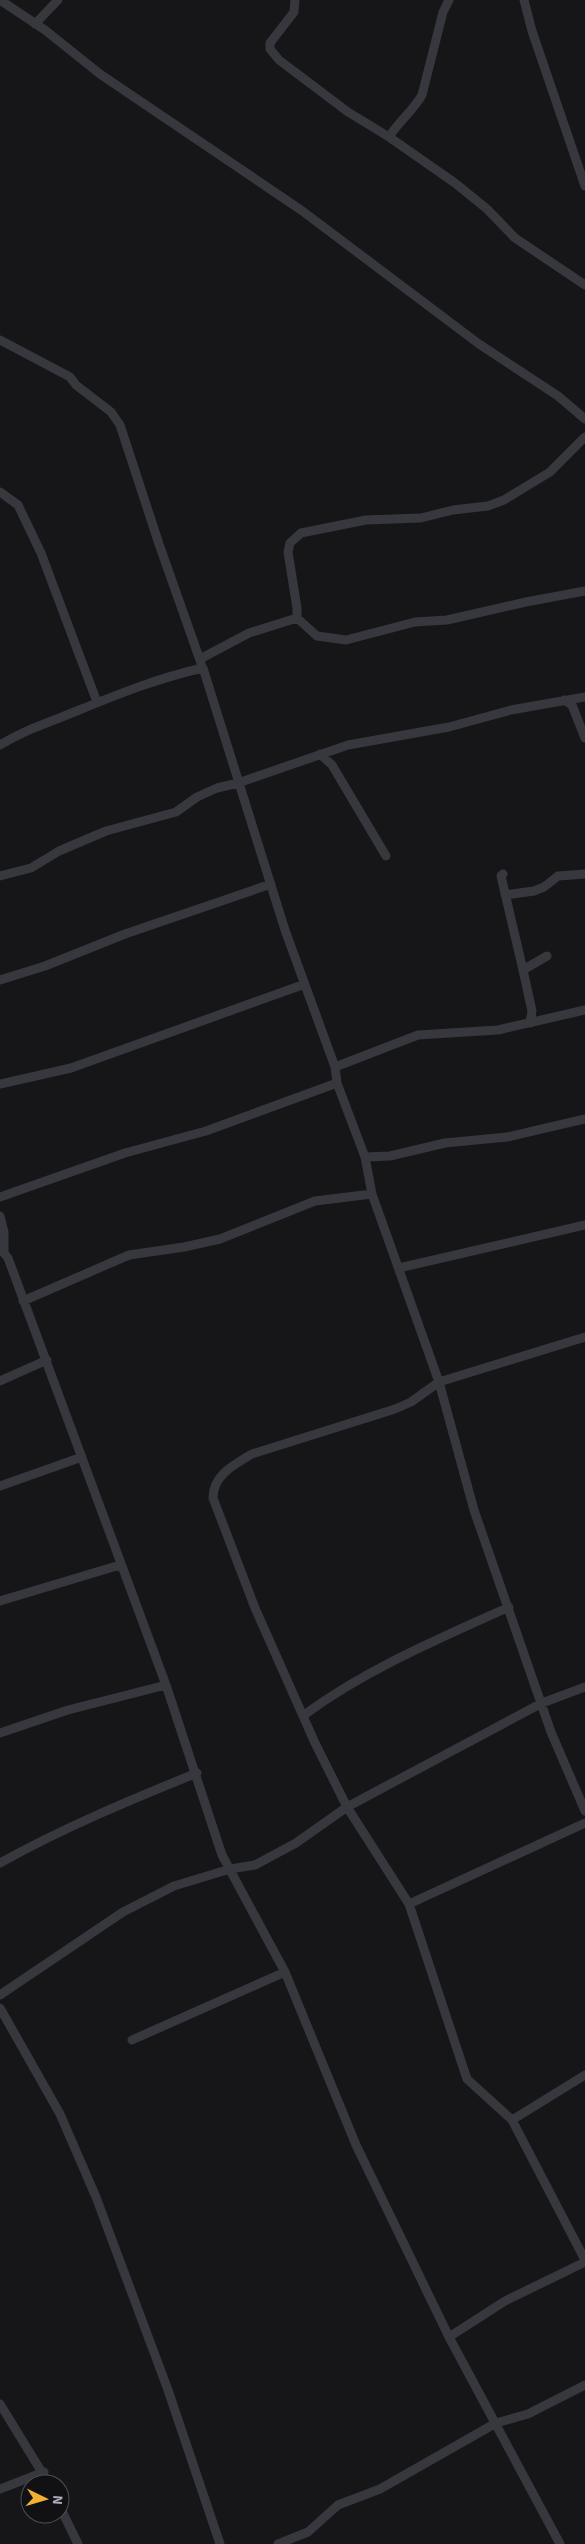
<svg xmlns="http://www.w3.org/2000/svg" width="585" height="2544" font-family="'Source Sans 3',sans-serif">
  <style>
    .lines { fill: none; stroke-linecap: round; stroke-linejoin: round }
    .street { stroke: #37383d; stroke-width: 9 }
  </style>
  <rect width="100%" height="100%" fill="#161618"/>
  <g class="lines">
    <path class="street" d="M0,0L45,30L100,74L301,210L479,344L558,396L585,419
      M295,0L294,12L270,43V49L279,60L348,112L389,137L455,183L487,209L515,238L585,285
      M524,0L532,31L585,186
      M35,24L58,0
      M389,137C399,121 413,111 422,95L443,12L449,0
      M0,340L70,377L76,385L111,412L120,425L159,544L201,663
      M0,492L18,505L41,553L97,702
      M297,618V608L288,552L290,543L301,533L366,520L421,518L453,510L488,506L504,500L550,472L585,437
      M200,659L249,633L297,618L317,636L346,640L415,622L447,620L526,602L585,591
      M564,700L572,705L585,738
      M0,745C21,732 39,726 62,717C109,698 153,679 203,668L285,930L335,1067L337,1083L365,1157L372,1194L439,1382L474,1510L551,1732L585,1811
      M320,754L332,765L386,856
      M503,874L501,876L523,970
      M0,876L31,868L59,851L106,831L176,812L197,797L217,788L238,783L348,745L449,727L511,710L585,697
      M505,895L534,891L544,887L558,876L585,874
      M0,980L45,966L125,934L271,884
      M530,1023L532,1011L523,970L547,956
      M335,1067L418,1035L498,1030L585,1010
      M0,1084L71,1068L305,984
      M365,1157L390,1156L445,1143L507,1137L585,1119
      M0,1197L125,1153L206,1131L337,1083
      M0,1216L4,1232V1252
      M0,1248L8,1258L166,1685L222,1855L285,1972L356,2145L449,2337L560,2544
      M399,1268L585,1225
      M23,1301L129,1255L184,1247L220,1239L315,1201L372,1194
      M585,1337L439,1382L411,1402L395,1409L252,1454C234,1465 213,1475 213,1498L255,1608L315,1743L347,1807L409,1904L467,2079L512,2120L585,2260
      M0,1381L47,1360
      M0,1486L82,1457
      M0,1601L120,1565
      M304,1715C367,1669 438,1639 509,1607
      M0,1733L68,1710L166,1685
      M0,1863C63,1828 130,1800 197,1773
      M409,1904L585,1823
      M0,1995L123,1912L174,1886L230,1869L255,1865L296,1843L347,1807L542,1703L585,1687
      M0,2008L60,2114L96,2197L168,2390L220,2544
      M132,2040L285,1972
      M512,2120L585,2075
      M449,2337L505,2301L585,2262
      M0,2404L49,2484
      M0,2489L44,2472
      M60,2507L78,2544
      M278,2544L308,2532L338,2505L380,2489L496,2423L528,2414L585,2385"/>
  </g>
  <g transform="translate(45 2499) rotate(95)"><circle r="24" fill="#111113" stroke="#4d4f55"/>
  <path d="M0-4L9 19L0 12L-9 19Z" fill="#f2b134"/>
  <text y="-8" font-size="14" font-weight="bold" text-anchor="middle" fill="#a8adb8">N</text>
  </g>
</svg>
